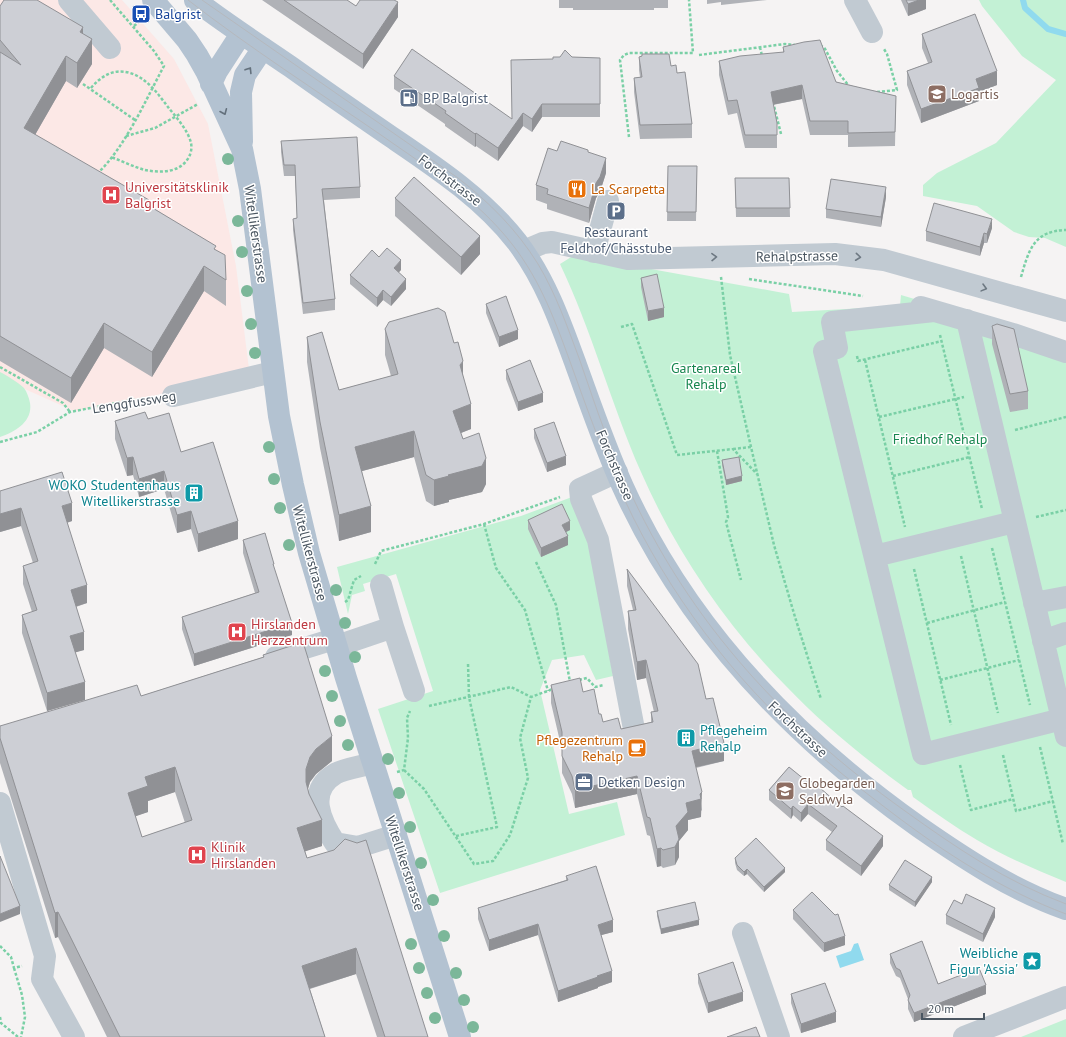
<svg xmlns="http://www.w3.org/2000/svg" width="1066" height="1037" font-family="'PT Sans',sans-serif">
  <style>
    .medical { fill: #fce8e6 }
    .green { fill: #c3f1d5 }
    .water { fill: #90daee }
    .lines { fill: none; stroke-linecap: round; stroke-linejoin: round }
    .stream { stroke: #90daee; stroke-width: 6 }
    .path { stroke: #7ad0a6; stroke-width: 2.5; stroke-dasharray: 3 2; stroke-linecap: butt }
    .minor { stroke: #c1cad2; stroke-width: 22 }
    .major { stroke: #b3c2d1; stroke-width: 22 }
    .tram { stroke: #b5b8bd; stroke-width: 1 }
    .tree { fill: #7bb799 }
    .wall { fill: #b0b2b7; fill-rule: evenodd }
    .shaded-wall { fill: #909195 }
    .building { fill: #cdcfd5; stroke: #909195; fill-rule: evenodd }
    .oneway { stroke: #64717d }
    .oneway2 { stroke: #6e7983 }
    .labels { text-anchor: middle; dominant-baseline: central; stroke-width: 3; stroke-linejoin: round; paint-order: stroke }
    .transit-label { font-size: 14px; fill: #164399; stroke: #fff; text-anchor: start }
    .education-label { font-size: 14px; fill: #785e54; stroke: #fff; text-anchor: start }
    .service-label { font-size: 14px; fill: #4e5e75; stroke: #fff; text-anchor: start }
    .street-label { font-size: 14px; fill: #4a5661; stroke: #fff }
    .health-label { font-size: 14px; fill: #be3a42; stroke: #fff; text-anchor: start }
    .food-label { font-size: 14px; fill: #c56008; stroke: #fff; text-anchor: start }
    .park-label { font-size: 14px; fill: #17864f; stroke: #fff }
    .culture-label { font-size: 14px; fill: #0d838f; stroke: #fff; text-anchor: end }
  </style>
  <rect width="100%" height="100%" fill="#f5f3f3"/>
  <path class="medical" d="M0,0H122L174,59L208,124L236,266L249,369L153,396L74,411L0,378Z"/>
  <path class="green" d="M979,0H1066V247L1045,238L1029,237L1014,232L977,206L923,196V185L937,173L996,143L1056,80L1022,56L982,6Z
    M576,254L651,269L789,294L792,312L900,306L901,295L1066,344V882C1035,869 1005,857 977,840C955,827 934,812 913,797L911,790H908C864,758 822,724 785,685C725,624 675,550 641,472C611,404 592,331 560,264Z
    M0,372C6,375 19,383 24,388C27,392 29,398 30,403C33,421 16,432 0,437Z
    M572,497L589,538L613,676L596,680L584,655L552,660L540,690L569,814L617,802L625,835L440,893L378,709L433,691L396,574L363,584L365,591L352,595L348,614L337,567L521,516Z
    M1066,1019V1037H1021Z"/>
  <path class="water" d="M858,943L864,960L840,968L836,956L851,951L854,944Z"/>
  <g class="lines">
    <path class="stream" d="M1023,0L1025,8L1048,29L1066,34"/>
    <path class="path" d="M134,26L142,19
      M820,46L824,47L837,71L849,86
      M760,47L762,56
      M699,55L785,44L795,45
      M83,84L135,120
      M91,88C101,76 114,68 130,73C147,78 158,94 168,107C176,117 188,130 191,143C192,148 191,153 189,157C180,173 161,173 145,170C134,167 122,161 111,157
      M877,92L897,90L887,54L884,49
      M773,102L781,134
      M126,136L155,128L198,104
      M629,137L620,60L624,55L629,53H693L689,0
      M97,174C126,146 145,101 164,66L154,51L110,0
      M721,277L730,355L751,447L774,545L795,617L821,699
      M1021,277C1029,249 1034,231 1066,230
      M749,279L863,296
      M621,327L632,324L677,455L733,449L757,474
      M940,335L982,509
      M857,356L858,361L942,341
      M865,360L905,527
      M0,367L63,403L70,412
      M879,417L964,397
      M1015,430L1066,417
      M0,442L37,432L70,412L131,400L153,398
      M733,449L751,447
      M717,451L728,517L726,522L741,580
      M893,476L970,457
      M1036,517L1066,510
      M484,524L496,568L525,610L548,691
      M992,548L1030,705
      M961,556L998,713
      M536,562L556,605L570,682
      M375,564L381,551L484,524L560,497
      M914,569L951,725
      M345,602L348,600L354,580L361,576
      M927,623L1005,602
      M579,680L587,678L595,687L604,685
      M940,680L1019,660
      M429,706L511,687L531,697
      M1040,747L1063,844
      M1003,755L1016,811L1053,801
      M960,765L971,810L1013,799
      M404,770L424,789L474,864L493,861L510,835L528,778L520,738L531,697L553,689
      M397,772L404,770L408,738L407,718L410,711
      M456,836L497,827L469,697L468,663
      M0,946L11,957L14,968L22,966
      M14,968L22,995L25,1017L21,1037
      M0,1017L1,1023L18,1037"/>
    <path class="minor" d="M69,0L110,48
      M855,0L872,32
      M524,251L543,243L552,242L628,259L835,254L884,260L1066,311
      M594,252L608,201
      M921,307L1013,334L1066,352
      M934,311L832,322L837,348L824,351L923,754L1062,719
      M967,320L1066,736
      M173,396L273,372
      M617,472L580,489L581,499L598,540L633,724
      M875,556L1014,522
      M1034,603L1066,597
      M393,627L414,691
      M1043,641L1066,633
      M337,646L393,627L381,585
      M276,657L334,639
      M373,763C363,766 343,769 335,774C306,791 321,822 335,843L358,847L396,835
      M0,803L45,956L42,979L74,1037
      M743,933L779,1037
      M964,1037L1066,997"/>
    <path class="major" d="M153,0L187,40L197,55L206,71L242,149L250,189L279,416L293,485L309,553L346,678L460,1037
      M195,0C226,24 259,45 291,67C323,90 355,112 387,134C434,166 482,197 517,242C545,279 560,321 576,365C591,406 605,447 623,487C687,628 793,738 919,827C965,859 1012,890 1066,909
      M211,84L217,71L241,34
      M242,142L241,92L245,75L263,48"/>
    <path class="tram" d="M188,0C250,48 317,91 381,135C428,168 476,198 512,244C541,281 556,323 572,367C586,406 600,445 617,483C658,577 720,663 795,733C825,761 858,787 891,812C945,853 1002,890 1066,914
      M202,0L458,178C489,202 517,230 538,264C556,294 567,326 579,358C592,395 604,433 620,469C681,613 779,721 905,811C958,849 1005,881 1066,904"/>
  </g>
  <g class="tree">
    <circle cx="228" cy="159" r="6"/>
    <circle cx="238" cy="221" r="6"/>
    <circle cx="242" cy="252" r="6"/>
    <circle cx="247" cy="291" r="6"/>
    <circle cx="251" cy="324" r="6"/>
    <circle cx="255" cy="353" r="6"/>
    <circle cx="269" cy="447" r="6"/>
    <circle cx="274" cy="479" r="6"/>
    <circle cx="280" cy="508" r="6"/>
    <circle cx="289" cy="545" r="6"/>
    <circle cx="336" cy="590" r="6"/>
    <circle cx="345" cy="623" r="6"/>
    <circle cx="355" cy="657" r="6"/>
    <circle cx="325" cy="671" r="6"/>
    <circle cx="332" cy="696" r="6"/>
    <circle cx="340" cy="721" r="6"/>
    <circle cx="348" cy="745" r="6"/>
    <circle cx="388" cy="759" r="6"/>
    <circle cx="399" cy="793" r="6"/>
    <circle cx="410" cy="827" r="6"/>
    <circle cx="421" cy="863" r="6"/>
    <circle cx="433" cy="900" r="6"/>
    <circle cx="444" cy="936" r="6"/>
    <circle cx="411" cy="944" r="6"/>
    <circle cx="419" cy="968" r="6"/>
    <circle cx="456" cy="973" r="6"/>
    <circle cx="427" cy="993" r="6"/>
    <circle cx="464" cy="1000" r="6"/>
    <circle cx="435" cy="1018" r="6"/>
    <circle cx="473" cy="1027" r="6"/>
  </g>
  <path class="wall" d="M262,0H347L356,6L398,17L363,69Z
    M559,0H668V8H654V10H573V8H559Z
    M707,0H767L721,5V2L707,4Z
    M901,0H926V9L908,16Z
    M0,6L83,33L92,64L77,88L66,81L35,135L149,205L216,250L226,280V306L204,291L152,377L104,348L71,403L0,361Z
    M922,34L997,85L979,92V101L921,123L907,85V71L928,63L922,48Z
    M783,47L836,82L896,96L895,146L848,147V135H810L802,99L773,105L777,137V148H745L737,113L728,115L719,75V61L783,52Z
    M642,54L671,66L677,73L692,124V138L640,139L634,92V78L640,77L639,70V57L642,56Z
    M572,57L600,58V117H542L532,132L523,126L498,161L476,146L475,147L445,126V124L394,89V76L512,119Z
    M281,141L360,187V198L324,200L335,299V310L303,314L293,230V219L297,218L295,176H284L281,152Z
    M557,151L588,152L606,173L600,192L596,198L589,223L547,209V204L536,200V185Z
    M668,166H697L696,221H667Z
    M735,178H789L790,217H736Z
    M886,197L881,227L826,218V209Z
    M395,198L480,254L461,275L395,216Z
    M992,228L987,243H984L980,256L926,241V231Z
    M379,257L401,270L398,272L406,289L391,306L383,300L377,307L350,284V275Z
    M641,278L664,317L648,321L641,287Z
    M486,304L518,339L499,347L486,313Z
    M992,326L1028,391V409L1010,412L992,344Z
    M385,329L463,376L471,429L461,433L463,439L486,484L482,492L449,500V502L434,506L426,501L414,457L362,471L371,532L339,541L320,448L307,362V337L339,390L391,376L385,355Z
    M506,370L543,402L518,411L506,379Z
    M148,419L181,452L238,539L198,552L191,529L177,533L164,489L139,497L133,475L127,476L115,439V421Z
    M534,429L566,465L547,472L534,438Z
    M722,460L742,481L726,485L722,465Z
    M0,491L72,521L67,523L87,603L76,607L84,650L75,652L85,700L47,711L22,633V615L32,612L23,584V566L33,563L21,526L0,532Z
    M528,520L570,530L566,532L568,545L541,557L528,529Z
    M243,540L274,569L292,635L194,666L182,629V617L255,593L243,553Z
    M627,569L706,699L724,761L696,768L702,810L701,811V817L688,820V830L679,841V857L675,865L663,868L661,866L657,867L650,836L647,835L637,794L575,808L572,794L562,773V750L551,703V685L583,692L599,714L603,722L621,729L651,722V712H654L646,678L637,680L628,629V611L633,610L627,586Z
    M263,655L332,761L316,774L310,782L308,789L322,846L305,851L307,858L428,1037H377L356,974L310,989L325,1037H107L58,937L55,938L0,763V726L141,696L263,657ZM175,792L185,823L142,837L135,816L148,812V801Z
    M789,767L883,846L861,876L826,850V840L832,832L808,814L801,822L793,815L791,819L769,800V790Z
    M735,858L785,872L764,892L747,874L744,876L737,870L735,863Z
    M566,876L613,932L601,935L612,982L598,987V988L558,1002L538,935L489,951L478,919V908L566,880Z
    M932,882L915,907L889,890V885Z
    M962,904L995,917L983,942L946,924V915Z
    M793,910L845,945L824,952L793,919Z
    M657,911L699,925L661,934L657,916Z
    M890,954L938,984L986,994L914,1022L908,1009V999L900,978L896,976L890,963Z
    M698,974L743,1001L708,1013L698,983Z
    M791,994L836,1022L801,1033L791,1003Z"/>
  <path class="shaded-wall" d="M919,0H926V9L908,16V4Z
    M398,2V17L363,69V54Z
    M83,27V52L92,39V64L77,88V63L80,32Z
    M66,56V81L24,154V128Z
    M997,71V85L979,92V101L921,123V109L976,79Z
    M802,85V99L771,105V92Z
    M542,104V117L532,132V119Z
    M523,113V126L498,161V148Z
    M476,133V146L475,147V134Z
    M606,158V173L600,192L596,198L589,223V208L596,183Z
    M886,187V197L881,227V217Z
    M992,219V228L987,243V234Z
    M984,233V243L980,256V247Z
    M480,236V254L461,275V257Z
    M401,260V270L394,278V268Z
    M204,266V291L152,377V352Z
    M406,279V289L391,306V297Z
    M383,290V300L377,307V298Z
    M664,308V317L648,321V311Z
    M104,323V348L71,403V378Z
    M518,330V339L499,347V337Z
    M463,361V386L460,365Z
    M543,393V402L518,411V402Z
    M471,404V429L453,436V411Z
    M414,431V457L355,473V447Z
    M566,456V465L547,472V463Z
    M133,457V475L127,476V458Z
    M486,458V484L482,492L449,500V502L434,506V480Z
    M164,471V489L139,497V479Z
    M742,476V481L726,485V480Z
    M72,503V521L62,524V506Z
    M371,506V532L339,541V515Z
    M21,508V526L0,532V514Z
    M191,511V529L177,533V515Z
    M238,521V539L198,552V534Z
    M570,521V530L562,534V525Z
    M568,536V545L541,557V548Z
    M87,585V603L71,608V590Z
    M292,623V635L194,666V654Z
    M84,632V650L70,654V636Z
    M646,660V678L637,680V662Z
    M85,682V700L47,711V693Z
    M332,736V761L316,774L310,782L306,795V769L310,757L316,749Z
    M724,743V761L692,768V751Z
    M175,767V792L148,801V812L128,819V793L145,777Z
    M637,776V794L575,808V790Z
    M702,792L701,817L688,820V830L679,841V857L675,865V847L676,826L686,803L700,794Z
    M808,804V814L801,822V813Z
    M793,806V815L791,819V809Z
    M322,820V846L297,854V828Z
    M883,836V846L861,876V866Z
    M661,848V866L657,867V849Z
    M785,868V872L764,892V887Z
    M747,869V874L744,876V872Z
    M932,877V882L915,907V902Z
    M20,906V914L0,922V914Z
    M995,908V917L983,942V934Z
    M58,912V937L55,938V913Z
    M613,920V932L598,936V925Z
    M699,920V925L661,934V929Z
    M538,924V935L489,951V940Z
    M845,936V945L824,952V943Z
    M356,948V974L302,991V966Z
    M612,971V982L598,987V988L558,1002V991L597,976Z
    M986,985V994L914,1022V1013Z
    M743,992V1001L708,1013V1003Z
    M836,1012V1022L801,1033V1024Z"/>
  <path class="building" d="M4,0H37L83,27L80,32L92,39L77,63L66,56L24,128L149,200L146,204L216,246L214,249L225,255L226,280L204,266L152,352L104,323L71,378L0,336V52L21,65L0,40V6Z
    M284,0H347L356,6L360,0H394L398,2L363,54Z
    M906,0H919L908,4Z
    M975,14L997,71L976,79L979,88L921,109L907,71L932,62L922,34Z
    M820,40L836,82L896,96L895,132L848,133V121H810L802,85L771,92L777,123V135H745L737,100L728,101L719,61L740,56L784,52L783,47L804,42Z
    M412,49L512,119L511,60L553,59V57H560L565,50L572,57L600,58V104H542L532,119L523,113L498,148L476,133L475,134L445,113L446,111L394,76Z
    M642,54H669L671,66L676,65L677,73L685,72L692,124L640,125L634,78L642,77L639,57L642,56Z
    M357,137L360,187L322,189L335,299L303,303L293,219L297,218L295,165H284L281,141Z
    M561,141L588,150V152L606,158L600,177L596,183L589,208L547,194L548,189L536,185L548,148L557,151Z
    M668,166H697L696,212H667Z
    M414,177L480,236L461,257L395,198Z
    M735,178H789L790,208H736Z
    M831,179L886,187L881,217L826,209Z
    M934,203L992,219L987,234L984,233L980,247L926,231Z
    M387,248L401,260L394,268L406,279L391,297L383,290L377,298L350,275L372,250L379,257Z
    M657,274L664,308L648,311L641,278Z
    M506,296L518,330L499,337L486,304Z
    M438,308L445,312L454,343L458,342L463,361L460,365L471,404L453,411L463,439L479,433L486,458L482,466L448,475L449,476L434,480L426,475L414,431L355,447L371,506L339,515L320,422L307,337L322,332L339,390L398,374L385,329L389,322Z
    M997,324L1014,329L1028,391L1010,394L992,326Z
    M530,360L543,393L518,402L506,370Z
    M145,412L148,419L169,413L181,452L213,442L238,521L198,534L191,511L177,515L164,471L139,479L133,457L127,458L115,421Z
    M554,422L566,456L547,463L534,429Z
    M739,457L742,476L726,480L722,460Z
    M62,472L72,503L62,506L87,585L71,590L84,632L70,636L85,682L47,693L22,615L37,610L23,566L38,561L21,508L0,514V491Z
    M562,504L570,521L562,525L568,536L541,548L528,520Z
    M265,533L274,564H273L292,623L194,654L182,617L259,592L243,540Z
    M627,569L698,664L706,699L713,698L724,743L692,751L702,792L700,794L701,799L686,803L688,812L676,826L679,839L675,847L663,850L661,848L657,849L650,818L647,817L637,776L575,790L572,776L562,756V732L551,685L580,678L583,692L594,689L599,714H601L603,722L618,718L621,729L653,722L651,712L658,711L646,660L637,662L628,611L636,610Z
    M303,642L332,736L316,749L310,757L306,769V782L309,794L322,820L297,828L307,858L334,850L345,839L357,843L366,840L428,1037H385L356,948L302,966L325,1037H120L58,912L55,913L0,738V726L137,685L141,696L264,657L263,655ZM175,767L192,820L142,837L128,793L148,786L145,777Z
    M789,767L810,784L812,781L842,807L843,806L883,836L861,866L826,840L837,826L808,804L801,813L793,806L791,809L769,790Z
    M756,838L785,868L764,887L747,869L744,872L737,865L735,858Z
    M0,856L20,906L0,914Z
    M905,860L932,877L915,902L889,885Z
    M596,866L613,920L598,925L612,971L597,976L598,977L558,991L538,924L489,940L478,908L568,880L566,876Z
    M812,892L835,915L838,914L845,936L824,943L793,910Z
    M966,894L995,908L983,934L946,915L954,900L962,904Z
    M695,902L699,920L661,929L657,911Z
    M922,941L938,984L979,968L986,985L914,1013L908,1000L910,995L900,970L896,968L890,954Z
    M733,962L743,992L708,1003L698,974Z
    M825,983L836,1012L801,1024L791,994Z
    M756,1027L760,1037H727Z"/>
  <defs><path id="oneway-chevron" d="M-2-3.5L2.5 0L-2 3.5" fill="none" stroke-width="1.6" stroke-linecap="round" stroke-linejoin="round"/></defs>
  <g class="oneway">
    <use href="#oneway-chevron" transform="translate(249 70) rotate(-58)"/>
    <use href="#oneway-chevron" transform="translate(224 112) rotate(67)"/>
  </g>
  <g class="oneway2">
    <use href="#oneway-chevron" transform="translate(714 257) rotate(-1)"/>
    <use href="#oneway-chevron" transform="translate(858 257) rotate(6)"/>
    <use href="#oneway-chevron" transform="translate(984 288) rotate(15)"/>
  </g>
  <defs>
    <symbol id="bus-square" viewBox="-11 -11 22 22"><rect x="-9" y="-9" width="18" height="18" rx="4" fill="#1a4fb4" stroke="#fff"/><path d="M-5-6H5V4H4V6H2V4H-2V6H-4V4H-5ZM-3.5-4V0h7V-4ZM-3.5 1.2v1.5H-2V1.2ZM2 1.2v1.5H3.5V1.2Z" fill="#fff"/></symbol>
    <symbol id="school-square" viewBox="-11 -11 22 22"><rect x="-9" y="-9" width="18" height="18" rx="4" fill="#8d6e63" stroke="#fff"/><path d="M0-5L7-2L0 1L-7-2ZM-4 1L0 2.5L4 1V4Q0 6-4 4Z" fill="#fff"/></symbol>
    <symbol id="fuel-square" viewBox="-11 -11 22 22"><rect x="-9" y="-9" width="18" height="18" rx="4" fill="#5c6f8a" stroke="#fff"/><path d="M-5.5-6h7V0h2V4h1.3V-2.5L3-4.5l.8-.8L6-3V5H2.5V1h-1V6h-7ZM-4.2-4.7v3.2H.2V-4.7Z" fill="#fff"/></symbol>
    <symbol id="restaurant-square" viewBox="-11 -11 22 22"><rect x="-9" y="-9" width="18" height="18" rx="4" fill="#e8710a" stroke="#fff"/><path d="M-5-6h1v4h1v-4h1v4h1v-4h1v5L-1.5 .5V6h-2V.5L-5-1ZM5-6V6H3V1.5H1.5Q1.5-4 5-6Z" fill="#fff"/></symbol>
    <symbol id="hospital-square" viewBox="-11 -11 22 22"><rect x="-9" y="-9" width="18" height="18" rx="4" fill="#e0444e" stroke="#fff"/><path d="M-5-5h3v3.5h4V-5h3V5h-3V1.5h-4V5h-3Z" fill="#fff"/></symbol>
    <symbol id="parking-square" viewBox="-11 -11 22 22"><rect x="-9" y="-9" width="18" height="18" rx="4" fill="#5c6f8a" stroke="#fff"/><path d="M-3.5-5.5H1a3.5 3.5 0 0 1 0 7H-1V5.5H-3.5ZM-1-3.4V-.6H.8a1.4 1.4 0 0 0 0-2.8Z" fill="#fff"/></symbol>
    <symbol id="building-square" viewBox="-11 -11 22 22"><rect x="-9" y="-9" width="18" height="18" rx="4" fill="#0f9aa8" stroke="#fff"/><path d="M-4-6H4V6H1V3H-1V6H-4ZM-2.5-4.3h1.7v1.8h-1.7ZM.8-4.3h1.7v1.8H.8ZM-2.5-1h1.7V.8h-1.7ZM.8-1h1.7V.8H.8Z" fill="#fff"/></symbol>
    <symbol id="cafe-square" viewBox="-11 -11 22 22"><rect x="-9" y="-9" width="18" height="18" rx="4" fill="#e8710a" stroke="#fff"/><path d="M-5.5-4.5H6V0H3Q3 3.5 0 3.5H-2.5Q-5.5 3.5-5.5 0ZM3-3.2v2h1.7v-2ZM-6 4.5H4V6H-6Z" fill="#fff"/></symbol>
    <symbol id="office-square" viewBox="-11 -11 22 22"><rect x="-9" y="-9" width="18" height="18" rx="4" fill="#5c6f8a" stroke="#fff"/><path d="M-6-3h4V-5.5h4V-3h4V5H-6ZM-1-4.5V-3h2v-1.5ZM-6 0V1H6V0Z" fill="#fff"/></symbol>
    <symbol id="sight-square" viewBox="-11 -11 22 22"><rect x="-9" y="-9" width="18" height="18" rx="4" fill="#0f9aa8" stroke="#fff"/><path d="M0-6L1.8-2.2L6-1.7L2.9 1.2L3.7 5.4L0 3.3L-3.7 5.4L-2.9 1.2L-6-1.7L-1.8-2.2Z" fill="#fff"/></symbol>
  </defs>
  <g fill-rule="evenodd">
    <use href="#bus-square" x="130" y="3" width="22" height="22"/>
    <use href="#school-square" x="926" y="83" width="22" height="22"/>
    <use href="#fuel-square" x="398" y="87" width="22" height="22"/>
    <use href="#restaurant-square" x="566" y="178" width="22" height="22"/>
    <use href="#hospital-square" x="100" y="184" width="22" height="22"/>
    <use href="#parking-square" x="605" y="200" width="22" height="22"/>
    <use href="#building-square" x="183" y="482" width="22" height="22"/>
    <use href="#hospital-square" x="226" y="621" width="22" height="22"/>
    <use href="#building-square" x="675" y="727" width="22" height="22"/>
    <use href="#cafe-square" x="626" y="737" width="22" height="22"/>
    <use href="#office-square" x="573" y="771" width="22" height="22"/>
    <use href="#school-square" x="774" y="780" width="22" height="22"/>
    <use href="#hospital-square" x="186" y="844" width="22" height="22"/>
    <use href="#sight-square" x="1021" y="950" width="22" height="22"/>
  </g>
  <g class="labels">
    <g class="transit-label">
      <text x="155" y="14">Balgrist</text>
    </g>
    <g class="education-label">
      <text x="951" y="94">Logartis</text>
      <text x="799" y="783">Globegarden<tspan x="799" dy="16">Seldwyla</tspan></text>
    </g>
    <g class="service-label">
      <text x="423" y="98">BP Balgrist</text>
      <text x="616" y="232" text-anchor="middle">Restaurant<tspan x="616" dy="16">Feldhof/Chässtube</tspan></text>
      <text x="598" y="782">Detken Design</text>
    </g>
    <g class="street-label">
      <text transform="translate(450 180) rotate(37)">Forchstrasse</text>
      <text transform="translate(256 234) rotate(82)">Witellikerstrasse</text>
      <text transform="translate(797 256) rotate(-1)">Rehalpstrasse</text>
      <text transform="translate(134 402) rotate(-9)">Lenggfussweg</text>
      <text transform="translate(615 465) rotate(67)">Forchstrasse</text>
      <text transform="translate(310 553) rotate(75)">Witellikerstrasse</text>
      <text transform="translate(798 729) rotate(43)">Forchstrasse</text>
      <text transform="translate(405 863) rotate(72)">Witellikerstrasse</text>
    </g>
    <g class="health-label">
      <text x="125" y="187">Universitätsklinik<tspan x="125" dy="16">Balgrist</tspan></text>
      <text x="251" y="624">Hirslanden<tspan x="251" dy="16">Herzzentrum</tspan></text>
      <text x="211" y="847">Klinik<tspan x="211" dy="16">Hirslanden</tspan></text>
    </g>
    <g class="food-label">
      <text x="591" y="189">La Scarpetta</text>
      <text x="623" y="740" text-anchor="end">Pflegezentrum<tspan x="623" dy="16">Rehalp</tspan></text>
    </g>
    <g class="park-label">
      <text x="706" y="368">Gartenareal<tspan x="706" dy="16">Rehalp</tspan></text>
      <text x="940" y="439">Friedhof Rehalp</text>
    </g>
    <g class="culture-label">
      <text x="180" y="485">WOKO Studentenhaus<tspan x="180" dy="16">Witellikerstrasse</tspan></text>
      <text x="700" y="730" text-anchor="start">Pflegeheim<tspan x="700" dy="16">Rehalp</tspan></text>
      <text x="1018" y="953">Weibliche<tspan x="1018" dy="16">Figur 'Assia'</tspan></text>
    </g>
  </g>
  <path d="M922 1013v6h62v-6" fill="none" stroke="#4a5661" stroke-width="2"/>
  <text x="928" y="1013" font-size="12" fill="#4a5661" stroke="#ffffff" stroke-width="3" paint-order="stroke">20 m</text>
</svg>
